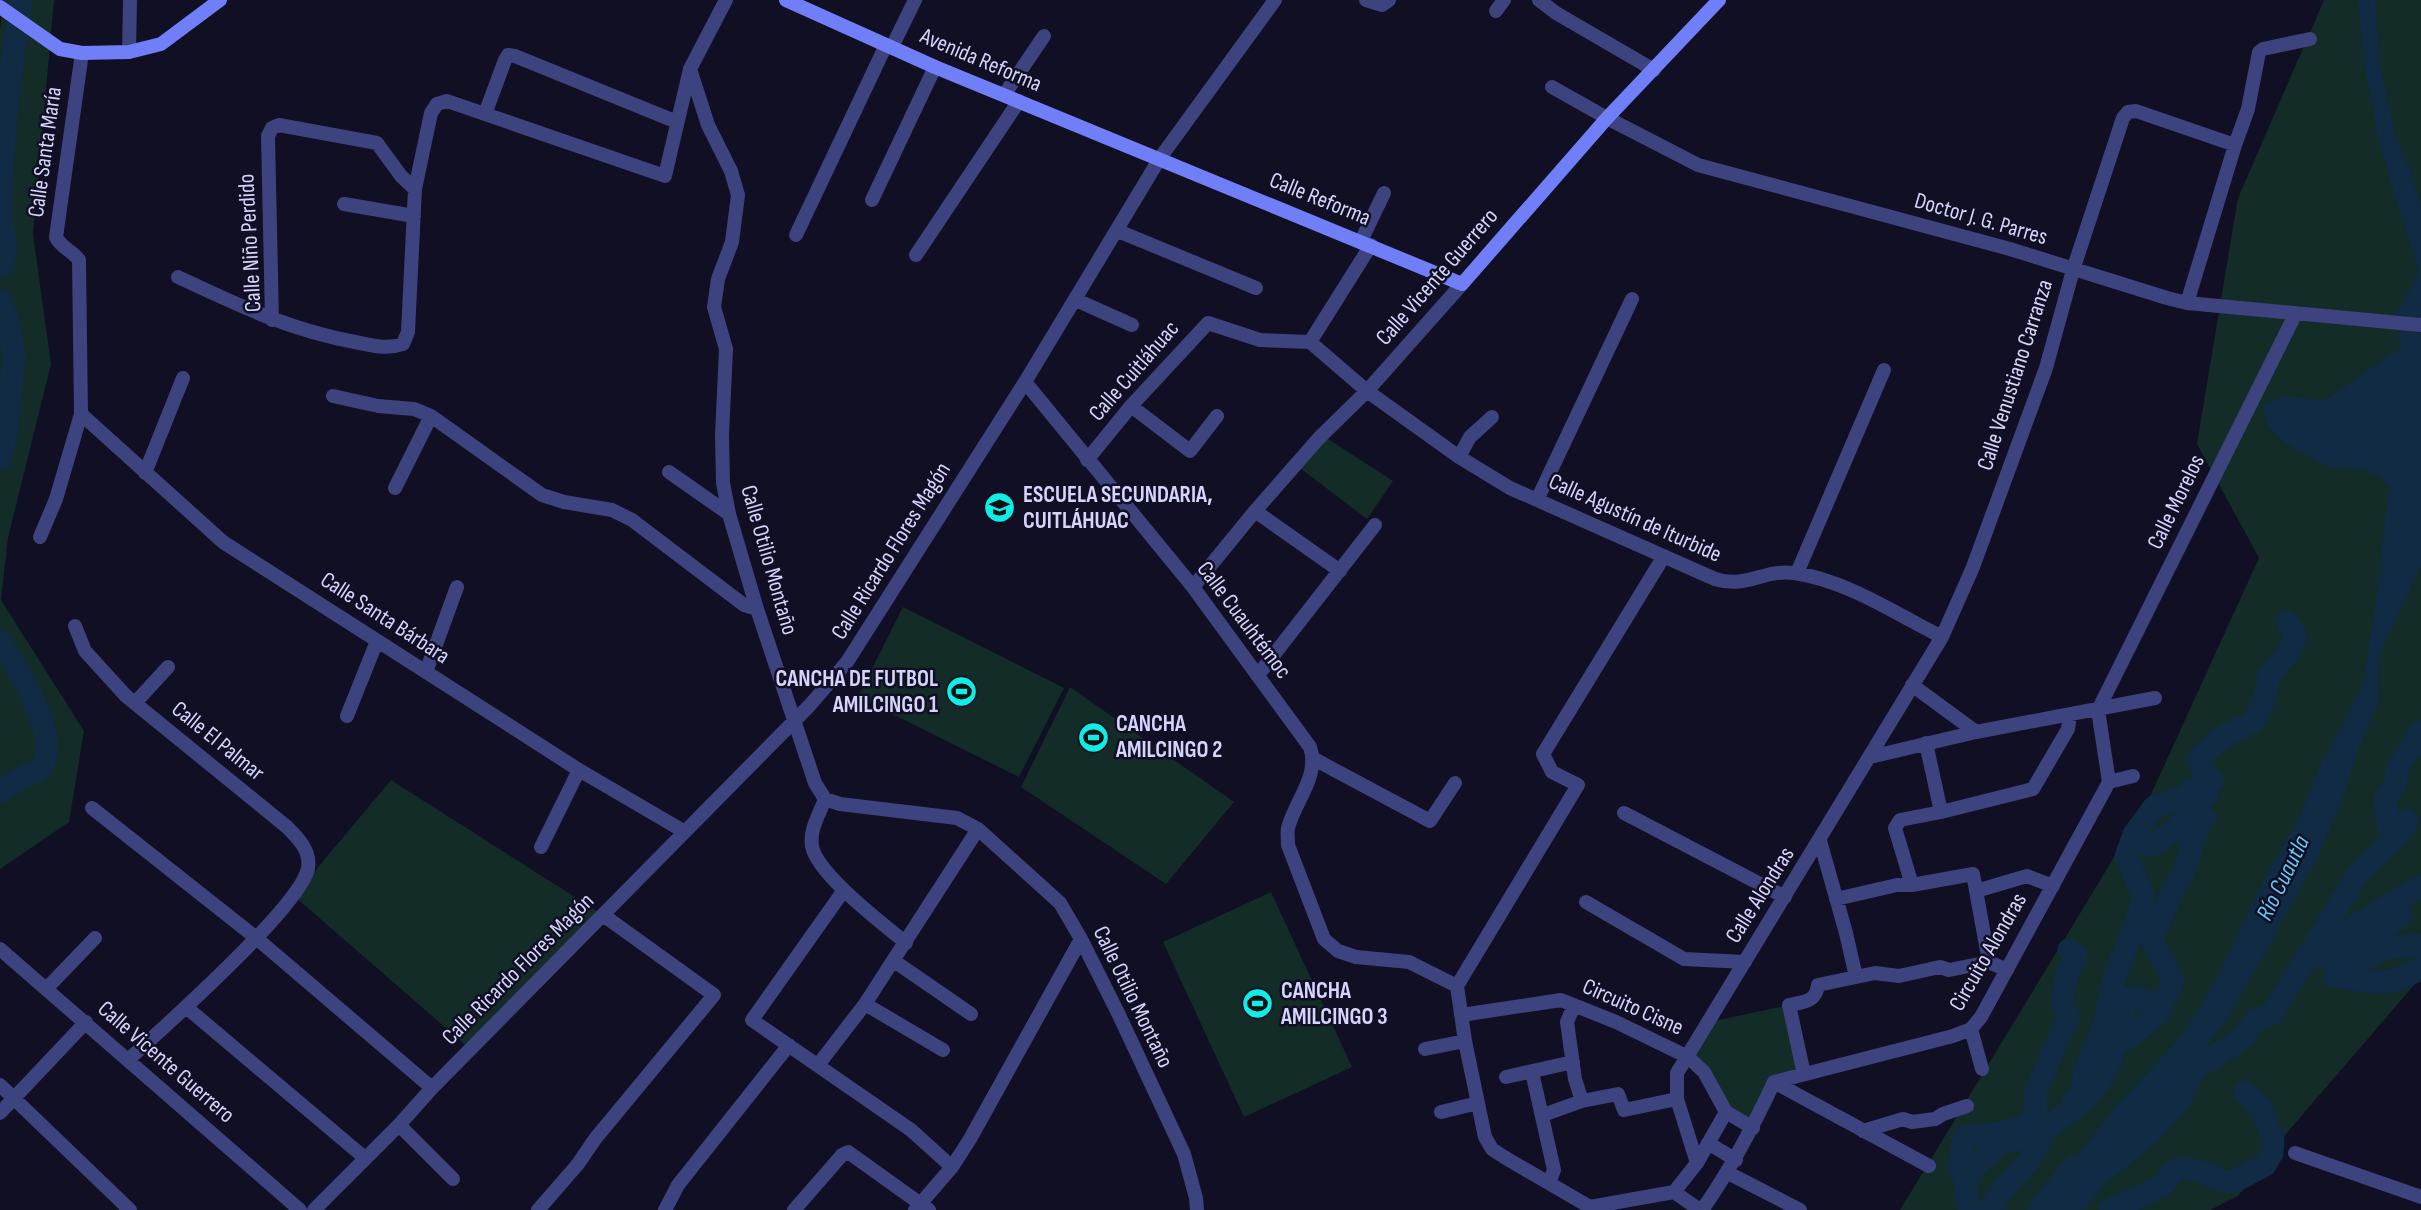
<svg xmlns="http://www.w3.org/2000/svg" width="2421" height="1210" font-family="'Sofia Sans Condensed',sans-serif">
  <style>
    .green { fill: #132c28 }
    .water { fill: #112b45 }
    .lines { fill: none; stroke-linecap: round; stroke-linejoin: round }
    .river { stroke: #112b45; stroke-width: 23 }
    .street { stroke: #3d437f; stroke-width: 14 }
    .secondary { stroke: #707ff7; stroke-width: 14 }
    .labels { text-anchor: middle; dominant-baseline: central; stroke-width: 5; stroke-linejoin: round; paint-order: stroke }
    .street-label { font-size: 23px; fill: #d4d4fc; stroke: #100f23 }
    .poi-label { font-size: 23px; font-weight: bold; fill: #d4d4fc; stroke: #100f23; text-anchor: start }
    .water-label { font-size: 24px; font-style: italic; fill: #68c7f6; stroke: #100f23 }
  </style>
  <rect width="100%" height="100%" fill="#100f23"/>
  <path class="green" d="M4,0H54L33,234L51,364L8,538L1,600L84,731L69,822L0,869V29Z
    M2324,0H2421V977L2291,1128L2238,1196L2210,1210H1900L2147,803L2259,558L2197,444L2238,198Z
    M1322,435L1393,481L1367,519L1296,465Z
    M903,607L1064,688L1019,777L858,697Z
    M1070,687L1234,802L1166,884L1021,787Z
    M391,780L603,915L470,1049L294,896Z
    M1271,892L1352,1067L1244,1117L1163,942Z
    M1789,1005L1804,1074L1774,1082L1753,1128L1726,1112L1688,1057L1709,1022Z"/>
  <path class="water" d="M2358,0H2375L2381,71L2396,139L2411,172L2421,210V565L2380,654L2378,703L2357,752L2343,797L2316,861L2230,1015L2085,1210H2043L2058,1180L2113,1110L2180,1038L2217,978L2264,879L2298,820L2324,758L2363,685L2378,586L2389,484L2366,470L2329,467L2285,443L2268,426L2263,406L2286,396L2324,401L2401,348L2396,314L2419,273L2380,146L2365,68Z"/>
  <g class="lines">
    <path class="river" d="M0,268C11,245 3,238 1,216C0,144 11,71 21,0
      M0,300L8,321L14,356L7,428L0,459
      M0,641C16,666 66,743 38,770C36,773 32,773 28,775C18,779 10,786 0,791
      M2388,825L2385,799L2395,785L2397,770L2421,732
      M2149,846C2180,833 2184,815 2208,795L2204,771L2198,759L2221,738L2254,721L2265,698L2268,677L2288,653L2296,636L2287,622
      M2354,949L2401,916
      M2324,953C2327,940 2404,896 2421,887
      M2307,958L2324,953L2344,970L2384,948L2421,945
      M2335,976C2373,982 2386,989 2421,968
      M2120,1026L2125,999L2137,997L2151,1005H2162
      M2072,1104L2080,1094L2089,1060L2104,1025L2114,978L2139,915L2143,895L2126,857L2134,834L2154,807L2183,797L2192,789L2207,786L2213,780
      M2104,1170L2151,1132L2178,1102L2194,1070L2244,1037L2255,1020L2272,1014L2358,874L2401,832L2407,820
      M1968,1176L1962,1174L1959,1168L1964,1137C1984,1134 2018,1135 2032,1119C2039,1112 2033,1101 2036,1093C2046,1066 2057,1042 2069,1017L2062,1003L2067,973L2076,957L2069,950
      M1970,1210C1970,1203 1966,1200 1966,1194C1962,1167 1987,1160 1999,1143L2019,1139
      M1991,1210C2003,1179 2038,1163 2044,1130C2083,1102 2102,1092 2116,1044L2126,1039L2157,1015L2173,981L2152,939L2171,894L2185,869L2194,837L2205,818
      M2038,1210L2074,1167
      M2109,1210L2163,1186L2172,1172L2182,1168L2206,1173L2221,1181L2233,1182L2265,1165L2272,1153L2273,1140L2261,1107L2245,1092"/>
    <path class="street" d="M1366,0L1382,5L1389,0
      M1539,0L1556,13L1654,70
      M1496,11L1504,0
      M892,47L915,0
      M129,52L130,0
      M690,69L708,125L731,171L738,195L732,242L718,279L714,307L726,349L722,435L723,483L729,514L757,609L815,783L825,799L840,804L957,818L978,829L1060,903L1081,939L1119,1015L1184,1154L1196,1198L1197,1210
      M1552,87L1607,118L1698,165L2010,249L2167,298L2187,303L2421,325
      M1004,95L1044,36
      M485,114L505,60L508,55L515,56L677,122
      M872,200L935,67
      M344,204L414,216
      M1118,231L1256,288
      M796,235L886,45
      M1361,241L1384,193
      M916,255L1019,101
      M178,277C238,305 289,330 355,342C372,345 386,350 403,344L408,332L415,189L431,113L437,104L447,101L665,176L690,69L726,0
      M1076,300L1132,325
      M2187,303L2235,145L2248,109L2259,52L2263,49L2310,39
      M272,320L268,136L272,128L279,125L377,143L401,176L415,189
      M1310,342L1371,245
      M1025,382L1193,587L1310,747C1320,776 1295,801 1288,828C1287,833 1288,840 1288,845L1324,939L1338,951L1356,957L1409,962L1457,986
      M333,396L378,406L414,409L431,416L542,495L564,502L612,510L632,520L744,605L757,609
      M1131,406L1190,451L1217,416
      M81,414L223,542L579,770L685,832
      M1459,457L1470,437L1492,417
      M1087,460L1131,406L1208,323L1260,340L1310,342L1367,391L1459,457L1510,488L1715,579C1747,589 1763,569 1794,573C1846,580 1896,614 1942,637
      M669,472L729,514
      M145,473L183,378
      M395,488L431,416
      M1537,500L1632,299
      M1255,511L1340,571
      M40,537L56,499L81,414L79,260C72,250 61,248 56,237L82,53
      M1797,573L1884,370
      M1193,587L1255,511L1319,438L1367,391L1462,284
      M75,626L85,651L126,696L287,827C298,838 311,851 308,868C302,905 162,1029 129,1059
      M426,672L457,587
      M1258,675L1375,525
      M1912,685L1976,732
      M135,703L168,667
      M2098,710L2296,313
      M347,716L377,641
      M1926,743L1941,812
      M1870,757L1976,732L2155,698
      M1314,759L1430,821L1455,783
      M2109,782L2133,776
      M825,799C820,813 809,830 812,846C816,873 883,924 906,943
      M92,808L255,937L432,1088
      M1624,813L1785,897
      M1820,841L1846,933L1856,977
      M541,847L579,770
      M1912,885L1895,828L1900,820L1941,812L2033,789L2068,729L2070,715
      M844,890L752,1020L911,1130L952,1167
      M1976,891L2027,876L2053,886
      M1836,899L1897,885H1912L1973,874L1989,962
      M1586,902L1684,959L1745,962
      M0,949L300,1210
      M894,961L971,1014
      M1457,986L1578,785L1552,772L1543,754L1664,556
      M1457,986L1465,1041L1485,1137L1492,1149L1504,1157L1590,1207L1674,1192L1700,1210
      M47,988L95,938
      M865,1004L943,1050
      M1574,1005L1567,1022L1575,1079L1582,1101
      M186,1007L365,1158
      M1461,1015L1561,1000L1616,1022L1688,1057L1704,1072L1726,1112L1753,1128
      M1971,1029L1982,1069
      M1425,1049L1465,1041
      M818,1065L865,1004L978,829
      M1532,1072L1554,1170L1549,1183
      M1804,1074L1789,1005C1804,1002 1816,1002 1818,985L1875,973L1899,976L1940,967L1949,970L1989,962L2007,970
      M1506,1077L1573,1062
      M1774,1082L1953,1036L1971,1029L1981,1017L2109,782L2098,710
      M1774,1082L1929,1166
      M0,1085L130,1210
      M1441,1112L1478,1103
      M0,1113L86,1022
      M1543,1115L1582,1101L1618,1094L1624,1110L1677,1099
      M399,1125L453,1179
      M1863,1131L1903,1119L1912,1122L1935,1119L1943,1114L1967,1106
      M1708,1143L1736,1160
      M2295,1153L2421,1197
      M1697,1163L1677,1099V1073L1942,637L1973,567L2046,368L2073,270L2123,118L2128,112L2136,111L2235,145
      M1728,1173L1800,1210
      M1674,1192L1697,1163L1726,1112
      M314,1210L399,1125L432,1088L810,705L847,662L1025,382L1160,158L1275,0
      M538,1210L578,1164L595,1139L714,995L603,915
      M665,1210L678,1185L789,1045
      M794,1210L842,1155L848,1152L929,1210
      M915,1210L952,1167L970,1139L1081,939
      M1702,1210C1731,1169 1753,1127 1774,1082"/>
    <path class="secondary" d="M786,0L935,67L1462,284L1607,118L1719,0
      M0,7L60,49L82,53L129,52L161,44L220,0"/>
  </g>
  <defs>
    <symbol id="school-disc" viewBox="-11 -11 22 22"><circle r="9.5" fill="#0eeee7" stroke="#100f23"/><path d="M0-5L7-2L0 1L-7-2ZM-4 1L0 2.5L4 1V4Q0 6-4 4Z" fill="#111"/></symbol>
    <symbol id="stadium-disc" viewBox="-11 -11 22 22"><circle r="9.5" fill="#0eeee7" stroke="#100f23"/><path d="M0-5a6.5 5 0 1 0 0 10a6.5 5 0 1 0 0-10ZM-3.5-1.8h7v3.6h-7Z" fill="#111"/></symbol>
  </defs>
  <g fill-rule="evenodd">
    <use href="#school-disc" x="982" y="490" width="35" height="35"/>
    <use href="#stadium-disc" x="944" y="674" width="35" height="35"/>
    <use href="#stadium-disc" x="1076" y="720" width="35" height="35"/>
    <use href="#stadium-disc" x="1240" y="986" width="35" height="35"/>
  </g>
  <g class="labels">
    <g class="street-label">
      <text transform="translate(981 60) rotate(23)">Avenida Reforma</text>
      <text transform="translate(45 152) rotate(-82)">Calle Santa María</text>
      <text transform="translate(1320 199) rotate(22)">Calle Reforma</text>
      <text transform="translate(1981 219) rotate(16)">Doctor J. G. Parres</text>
      <text transform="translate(250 243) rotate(-93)">Calle Niño Perdido</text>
      <text transform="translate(1437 277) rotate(-49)">Calle Vicente Guerrero</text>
      <text transform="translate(1134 371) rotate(-49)">Calle Cuitláhuac</text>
      <text transform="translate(2015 375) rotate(-72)">Calle Venustiano Carranza</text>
      <text transform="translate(2176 502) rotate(-64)">Calle Morelos</text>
      <text transform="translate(1635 518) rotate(24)">Calle Agustín de Iturbide</text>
      <text transform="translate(891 551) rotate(-58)">Calle Ricardo Flores Magón</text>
      <text transform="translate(769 560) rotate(74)">Calle Otilio Montaño</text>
      <text transform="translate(385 618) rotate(33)">Calle Santa Bárbara</text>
      <text transform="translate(1244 620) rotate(53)">Calle Cuauhtémoc</text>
      <text transform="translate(218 741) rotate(39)">Calle El Palmar</text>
      <text transform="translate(1760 895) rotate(-58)">Calle Alondras</text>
      <text transform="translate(1988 952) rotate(-60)">Circuito Alondras</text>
      <text transform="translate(518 969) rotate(-45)">Calle Ricardo Flores Magón</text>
      <text transform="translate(1133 997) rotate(64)">Calle Otilio Montaño</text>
      <text transform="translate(1633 1007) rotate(24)">Circuito Cisne</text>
      <text transform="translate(166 1062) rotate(41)">Calle Vicente Guerrero</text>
    </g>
    <g class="poi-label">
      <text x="1023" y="495">ESCUELA SECUNDARIA,<tspan x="1023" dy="26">CUITLÁHUAC</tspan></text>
      <text x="938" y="679" text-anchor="end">CANCHA DE FUTBOL<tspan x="938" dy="26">AMILCINGO 1</tspan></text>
      <text x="1116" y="724">CANCHA<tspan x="1116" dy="26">AMILCINGO 2</tspan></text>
      <text x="1281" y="991">CANCHA<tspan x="1281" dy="26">AMILCINGO 3</tspan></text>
    </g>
    <g class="water-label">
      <text transform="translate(2283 878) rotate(-64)">Río Cuautla</text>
    </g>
  </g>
</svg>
